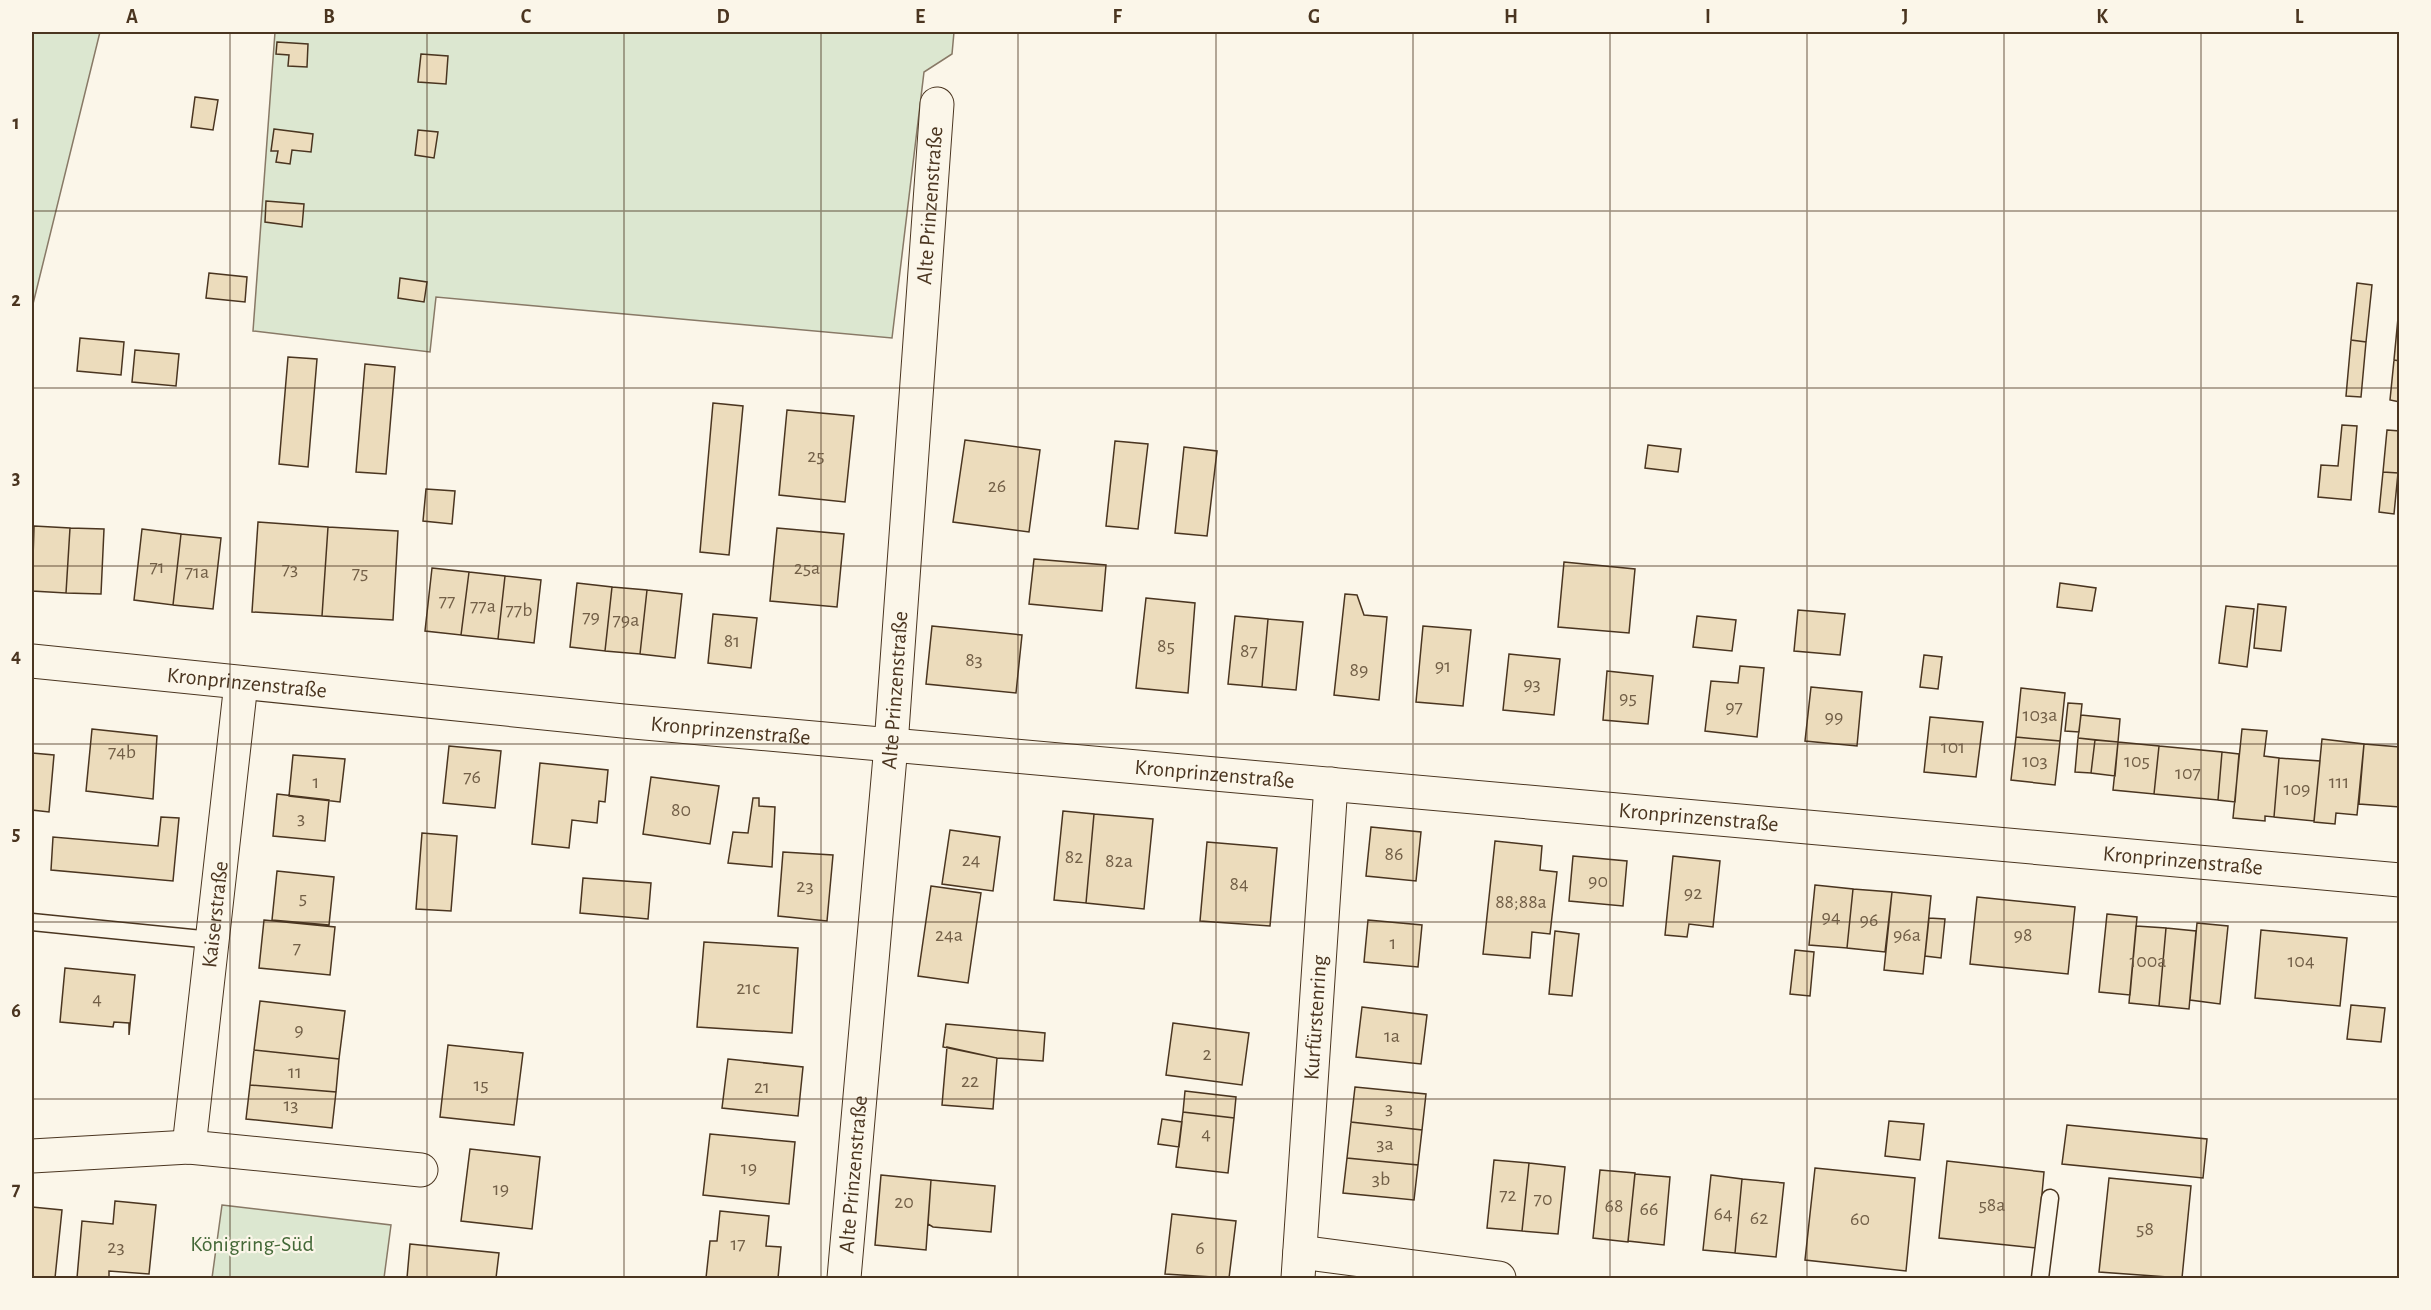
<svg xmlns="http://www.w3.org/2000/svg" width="2431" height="1310" font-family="'Alegreya Sans',sans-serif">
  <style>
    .green { fill: #dce7d0; stroke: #887966; stroke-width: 1.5 }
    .building { fill: #ecdcbc; stroke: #4a3520; stroke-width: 1.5 }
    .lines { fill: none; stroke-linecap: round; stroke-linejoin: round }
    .lane-casing { stroke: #4a3520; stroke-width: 19 }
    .street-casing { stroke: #4a3520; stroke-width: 35 }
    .lane { stroke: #fbf6e9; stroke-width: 16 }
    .street { stroke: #fbf6e9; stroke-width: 33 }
    .grid { fill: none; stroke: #4a3520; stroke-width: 1.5; stroke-opacity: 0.55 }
    .labels { text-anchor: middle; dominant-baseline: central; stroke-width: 4.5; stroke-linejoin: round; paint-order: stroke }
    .number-label { font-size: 20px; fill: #725f47 }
    .street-label { font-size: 22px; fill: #4a3520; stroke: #fbf6e9 }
    .park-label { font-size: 22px; fill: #436837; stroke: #fbf6e9 }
    .neatline { fill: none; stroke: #4a3520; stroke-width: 2 }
    .grid-label { font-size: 20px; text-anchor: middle; font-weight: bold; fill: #4a3520 }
  </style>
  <rect width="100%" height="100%" fill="#fbf6e9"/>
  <path class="green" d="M32,32H100L32,308Z
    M275,32H954L952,54L924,72L892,338L436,297L430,352L253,331Z
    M222,1205L391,1225L384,1278H212Z"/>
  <path class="building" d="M277,42L308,44L307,67L288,66L289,55L276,54Z
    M421,54L448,56L446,84L418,82Z
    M195,97L218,100L213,130L191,127Z
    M274,129L313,134L311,152L292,150L290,164L276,162L278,151H271Z
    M418,130L438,132L434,158L415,155Z
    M266,201L304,204L302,227L265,222Z
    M209,273L247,277L245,302L206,298Z
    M400,278L427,282L424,302L398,298Z
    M2357,283L2372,285L2366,342L2351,340Z
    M2398,318H2400V361L2394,360Z
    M80,338L124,342L121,375L77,371Z
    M2351,340L2366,342L2361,397L2346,396Z
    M135,350L179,354L176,386L132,382Z
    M288,357L317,359L308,467L279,464Z
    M2394,360L2400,361V402L2390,400Z
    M365,364L395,367L386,474L356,472Z
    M713,403L743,406L729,555L700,552Z
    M787,410L854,416L845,502L779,495Z
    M2342,425L2357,426L2351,500L2318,497L2321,465L2338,466Z
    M2387,430L2400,431L2398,473L2383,472Z
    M965,440L1040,450L1029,532L953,522Z
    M1115,441L1148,444L1138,529L1106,526Z
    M1648,445L1681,449L1678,472L1645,468Z
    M1184,447L1217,451L1207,536L1175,533Z
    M2383,472L2398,473L2394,514L2379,512Z
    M426,489L455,491L452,524L423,521Z
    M258,522L328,527L322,616L252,612Z
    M34,526L70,528L66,593L32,591Z
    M328,527L398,531L393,620L322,616Z
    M70,528L104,529L101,594L66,593Z
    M777,528L844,534L837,607L770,601Z
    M142,529L181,534L173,605L134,600Z
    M181,534L221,538L213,609L173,605Z
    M1034,559L1106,565L1102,611L1029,604Z
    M1564,562L1635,569L1629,633L1558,627Z
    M432,568L469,572L461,635L425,631Z
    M469,572L505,576L498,639L461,635Z
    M505,576L541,580L534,643L498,639Z
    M577,583L612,587L605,651L570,647Z
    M2060,583L2096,588L2092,611L2057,607Z
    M612,587L647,590L640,654L605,651Z
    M647,590L682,594L675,658L640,654Z
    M1345,594L1357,595L1364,615L1387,617L1379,700L1334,695Z
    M1146,598L1195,603L1188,693L1136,688Z
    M2258,604L2286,607L2281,651L2254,648Z
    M2226,606L2254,609L2247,667L2219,663Z
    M1798,610L1845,614L1840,655L1794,651Z
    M713,614L757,618L751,668L708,663Z
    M1235,616L1268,619L1262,687L1228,684Z
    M1697,616L1736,620L1732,651L1693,647Z
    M1268,619L1303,622L1296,690L1262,687Z
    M932,626L1022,635L1016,693L926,684Z
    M1423,626L1471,630L1463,706L1416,702Z
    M1509,654L1560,659L1554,715L1503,710Z
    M1924,655L1942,657L1938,689L1920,687Z
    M1740,666L1764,668L1757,737L1705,731L1711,681L1738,683Z
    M1607,671L1653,676L1648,724L1603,720Z
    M1811,687L1862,692L1857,746L1805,741Z
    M2021,688L2065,693L2060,741L2016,737Z
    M2068,703L2082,704L2079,732L2065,731Z
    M2081,715L2120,719L2118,742L2078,738Z
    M1930,717L1983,722L1976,777L1924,772Z
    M92,729L157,736L153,799L86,791Z
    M2242,729L2267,731L2264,756L2279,758L2274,817L2265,816V821L2233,818Z
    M2016,737L2060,741L2055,785L2011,780Z
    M2078,738L2095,740L2091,773L2075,772Z
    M2322,739L2364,744L2357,815L2336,813L2335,824L2314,822Z
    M2095,740L2118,742L2115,776L2091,773Z
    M2118,742L2159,746L2154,794L2113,790Z
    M2364,744L2400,747V807L2359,804Z
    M449,746L501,751L495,808L443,803Z
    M2159,746L2222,752L2218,800L2154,794Z
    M2222,752L2239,754L2235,802L2218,800Z
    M32,753L54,755L49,812L32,810Z
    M293,755L345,759L340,802L289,796Z
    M2279,758L2320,761L2314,821L2274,817Z
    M540,763L608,770L605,802L599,801L597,823L572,820L569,848L532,844Z
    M651,777L719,786L710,844L643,834Z
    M277,794L329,800L325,841L273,836Z
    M753,798H759V806L775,807L772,867L728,863L733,832L748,833Z
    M1063,811L1094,814L1086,903L1054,900Z
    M1094,814L1153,819L1144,909L1086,903Z
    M161,817L179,818L173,881L51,870L53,837L158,846Z
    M1371,827L1421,832L1416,881L1366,876Z
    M950,830L1000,837L993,891L942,884Z
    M422,833L457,836L451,911L416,909Z
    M1495,841L1542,846L1540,870L1557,872L1550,934L1532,932L1530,958L1483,954Z
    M1207,842L1277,848L1270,926L1200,921Z
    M783,852L833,855L827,921L778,916Z
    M1573,856L1627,861L1623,906L1569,901Z
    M1673,856L1720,861L1713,927L1689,924L1687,937L1665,935Z
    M277,871L334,877L329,925L272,920Z
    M583,878L651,883L648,919L580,913Z
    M1815,885L1853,889L1847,948L1809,945Z
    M931,886L981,893L968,983L918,976Z
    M1853,889L1892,892L1885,952L1847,948Z
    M1892,892L1931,896L1923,974L1884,970Z
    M1977,897L2075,907L2068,974L1970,964Z
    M2107,914L2137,917L2130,995L2099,992Z
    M1929,918L1945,919L1941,958L1925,956Z
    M264,920L335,927L330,975L259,968Z
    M1368,920L1422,925L1418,967L1364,962Z
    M2197,923L2228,926L2220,1004L2190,1000Z
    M2136,926L2166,928L2159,1006L2129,1003Z
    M2166,928L2196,931L2189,1009L2159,1006Z
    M2261,930L2347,938L2340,1006L2255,998Z
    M1555,931L1579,934L1572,996L1549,994Z
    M704,942L798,948L792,1033L697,1027Z
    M1795,950L1814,952L1810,996L1790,994Z
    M65,968L135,975L129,1035V1023L114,1022L113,1027L60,1022Z
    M260,1001L345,1011L339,1059L254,1050Z
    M2351,1005L2385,1008L2381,1042L2347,1039Z
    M1362,1007L1427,1015L1421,1064L1356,1057Z
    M1173,1023L1249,1033L1242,1085L1166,1075Z
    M946,1024L1045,1033L1043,1061L997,1058L943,1047Z
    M448,1045L523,1053L514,1125L440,1117Z
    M947,1047L997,1058L993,1109L942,1105Z
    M254,1050L339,1059L336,1092L250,1085Z
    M728,1059L803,1067L798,1116L722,1108Z
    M250,1085L336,1092L332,1128L246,1119Z
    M1355,1087L1426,1094L1422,1130L1351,1122Z
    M1185,1091L1236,1097L1234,1118L1183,1112Z
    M1183,1112L1234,1118L1228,1173L1176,1167Z
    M1162,1119L1182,1122L1179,1147L1158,1144Z
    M1889,1121L1924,1124L1920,1160L1885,1156Z
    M1351,1122L1422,1130L1418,1165L1347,1158Z
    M2067,1125L2207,1139L2203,1178L2062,1164Z
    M710,1134L795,1142L789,1204L703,1195Z
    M470,1149L540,1157L532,1229L461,1221Z
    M1347,1158L1418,1165L1414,1200L1343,1193Z
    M1494,1160L1529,1163L1522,1231L1487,1228Z
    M1947,1161L2044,1172L2037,1248L1939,1238Z
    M1529,1163L1565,1167L1558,1234L1522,1231Z
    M1815,1168L1915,1178L1906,1271L1805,1260Z
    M1600,1170L1635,1173L1628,1242L1593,1238Z
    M1635,1174L1670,1177L1664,1245L1628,1241Z
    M881,1175L931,1180L926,1250L875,1245Z
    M1711,1175L1742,1179L1735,1253L1703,1250Z
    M2109,1178L2191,1186L2182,1278L2099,1272Z
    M1742,1179L1784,1183L1776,1257L1735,1253Z
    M931,1180L995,1186L991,1232L933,1227L928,1224Z
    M115,1201L156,1205L149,1274L109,1271V1278H77L82,1221L113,1224Z
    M32,1207L62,1210L55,1278H32Z
    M720,1211L769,1216L766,1246L781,1247L778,1278H706L710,1241H717Z
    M1172,1214L1236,1221L1229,1278L1165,1274Z
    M410,1244L499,1253L496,1278H407Z"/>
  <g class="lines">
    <defs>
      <path id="lane" d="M32,922L212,940
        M2040,1278L2050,1198"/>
      <g id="street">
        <path id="s1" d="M32,661L623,721L2400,880"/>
        <path id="s2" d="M189,1147L241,683"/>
        <path d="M32,1156L189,1147L421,1170"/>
        <path d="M1300,1252L1499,1278"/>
        <path id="s3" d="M844,1278L891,745L937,104"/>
        <path id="s4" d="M1298,1278L1331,784"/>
      </g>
    </defs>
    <use href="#lane" class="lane-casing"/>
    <use href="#street" class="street-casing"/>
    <use href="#lane" class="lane"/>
    <use href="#street" class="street"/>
  </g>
  <path class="grid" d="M230,32V1278M427,32V1278M624,32V1278M821,32V1278M1018,32V1278M1216,32V1278M1413,32V1278M1610,32V1278M1807,32V1278M2004,32V1278M2201,32V1278M32,211H2400M32,388H2400M32,566H2400M32,744H2400M32,922H2400M32,1099H2400"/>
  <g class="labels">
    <g class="number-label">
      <text x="816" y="456">25</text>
      <text x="997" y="486">26</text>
      <text x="157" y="567">71</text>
      <text x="807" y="568">25a</text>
      <text x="290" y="569">73</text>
      <text x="197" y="572">71a</text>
      <text x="360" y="573">75</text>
      <text x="447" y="601">77</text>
      <text x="483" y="606">77a</text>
      <text x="519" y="610">77b</text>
      <text x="591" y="617">79</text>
      <text x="626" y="620">79a</text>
      <text x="732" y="641">81</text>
      <text x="1166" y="646">85</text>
      <text x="1249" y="651">87</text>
      <text x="974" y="660">83</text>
      <text x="1443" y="666">91</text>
      <text x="1359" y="670">89</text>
      <text x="1532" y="684">93</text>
      <text x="1628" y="698">95</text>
      <text x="1734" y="707">97</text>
      <text x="2040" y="715">103a</text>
      <text x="1834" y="717">99</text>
      <text x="1953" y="747">101</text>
      <text x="122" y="752">74b</text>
      <text x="2035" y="761">103</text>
      <text x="2137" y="761">105</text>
      <text x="2188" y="773">107</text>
      <text x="472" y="777">76</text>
      <text x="316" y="782">1</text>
      <text x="2339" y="782">111</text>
      <text x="2297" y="789">109</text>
      <text x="681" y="810">80</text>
      <text x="301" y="818">3</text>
      <text x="1394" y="854">86</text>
      <text x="1074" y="857">82</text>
      <text x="971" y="860">24</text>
      <text x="1119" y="861">82a</text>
      <text x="1598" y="881">90</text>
      <text x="1239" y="884">84</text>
      <text x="805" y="886">23</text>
      <text x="1693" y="893">92</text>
      <text x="303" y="898">5</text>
      <text x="1521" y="902">88;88a</text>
      <text x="1831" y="917">94</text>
      <text x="1869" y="920">96</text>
      <text x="949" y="935">24a</text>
      <text x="1907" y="935">96a</text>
      <text x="2023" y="935">98</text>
      <text x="1393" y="943">1</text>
      <text x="297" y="948">7</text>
      <text x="2148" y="961">100a</text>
      <text x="2301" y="961">104</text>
      <text x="748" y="988">21c</text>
      <text x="97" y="999">4</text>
      <text x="299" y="1030">9</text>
      <text x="1392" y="1036">1a</text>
      <text x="1207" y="1054">2</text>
      <text x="295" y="1072">11</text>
      <text x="970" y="1081">22</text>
      <text x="481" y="1085">15</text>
      <text x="762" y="1087">21</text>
      <text x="291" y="1105">13</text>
      <text x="1389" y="1108">3</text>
      <text x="1206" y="1134">4</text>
      <text x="1385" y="1144">3a</text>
      <text x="749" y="1168">19</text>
      <text x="1381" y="1179">3b</text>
      <text x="501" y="1189">19</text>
      <text x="1508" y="1195">72</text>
      <text x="1543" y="1199">70</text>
      <text x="904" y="1202">20</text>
      <text x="1992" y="1205">58a</text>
      <text x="1614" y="1206">68</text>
      <text x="1649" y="1209">66</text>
      <text x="1723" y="1214">64</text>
      <text x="1759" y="1218">62</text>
      <text x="1860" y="1219">60</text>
      <text x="2145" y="1229">58</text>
      <text x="738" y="1244">17</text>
      <text x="116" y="1247">23</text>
      <text x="1200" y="1248">6</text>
    </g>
    <g class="street-label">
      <text stroke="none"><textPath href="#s3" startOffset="1076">Alte Prinzenstraße</textPath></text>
      <text stroke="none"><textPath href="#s1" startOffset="216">Kronprinzenstraße</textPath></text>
      <text stroke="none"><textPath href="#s3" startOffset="590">Alte Prinzenstraße</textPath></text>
      <text stroke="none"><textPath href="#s1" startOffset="702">Kronprinzenstraße</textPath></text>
      <text stroke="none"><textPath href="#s1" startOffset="1188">Kronprinzenstraße</textPath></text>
      <text stroke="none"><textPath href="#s1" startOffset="1674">Kronprinzenstraße</textPath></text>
      <text stroke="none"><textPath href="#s1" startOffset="2160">Kronprinzenstraße</textPath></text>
      <text stroke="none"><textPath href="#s2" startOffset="234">Kaiserstraße</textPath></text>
      <text stroke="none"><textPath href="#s4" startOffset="261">Kurfürstenring</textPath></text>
      <text stroke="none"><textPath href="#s3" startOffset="104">Alte Prinzenstraße</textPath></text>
    </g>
    <g class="park-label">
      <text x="252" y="1244">Königring-Süd</text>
    </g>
  </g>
  <rect width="2431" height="1310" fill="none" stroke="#fbf6e9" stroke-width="66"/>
  <rect x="33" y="33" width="2365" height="1244" class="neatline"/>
  <g class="grid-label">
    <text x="132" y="23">A</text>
    <text x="329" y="23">B</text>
    <text x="526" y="23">C</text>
    <text x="723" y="23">D</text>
    <text x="920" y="23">E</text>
    <text x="1117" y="23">F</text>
    <text x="1314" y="23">G</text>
    <text x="1511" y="23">H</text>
    <text x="1708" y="23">I</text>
    <text x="1905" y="23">J</text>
    <text x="2102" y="23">K</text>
    <text x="2299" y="23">L</text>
    <text x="16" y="129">1</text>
    <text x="16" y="306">2</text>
    <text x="16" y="484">3</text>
    <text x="16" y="662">4</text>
    <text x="16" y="840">5</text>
    <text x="16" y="1017">6</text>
    <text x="16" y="1195">7</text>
  </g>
</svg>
